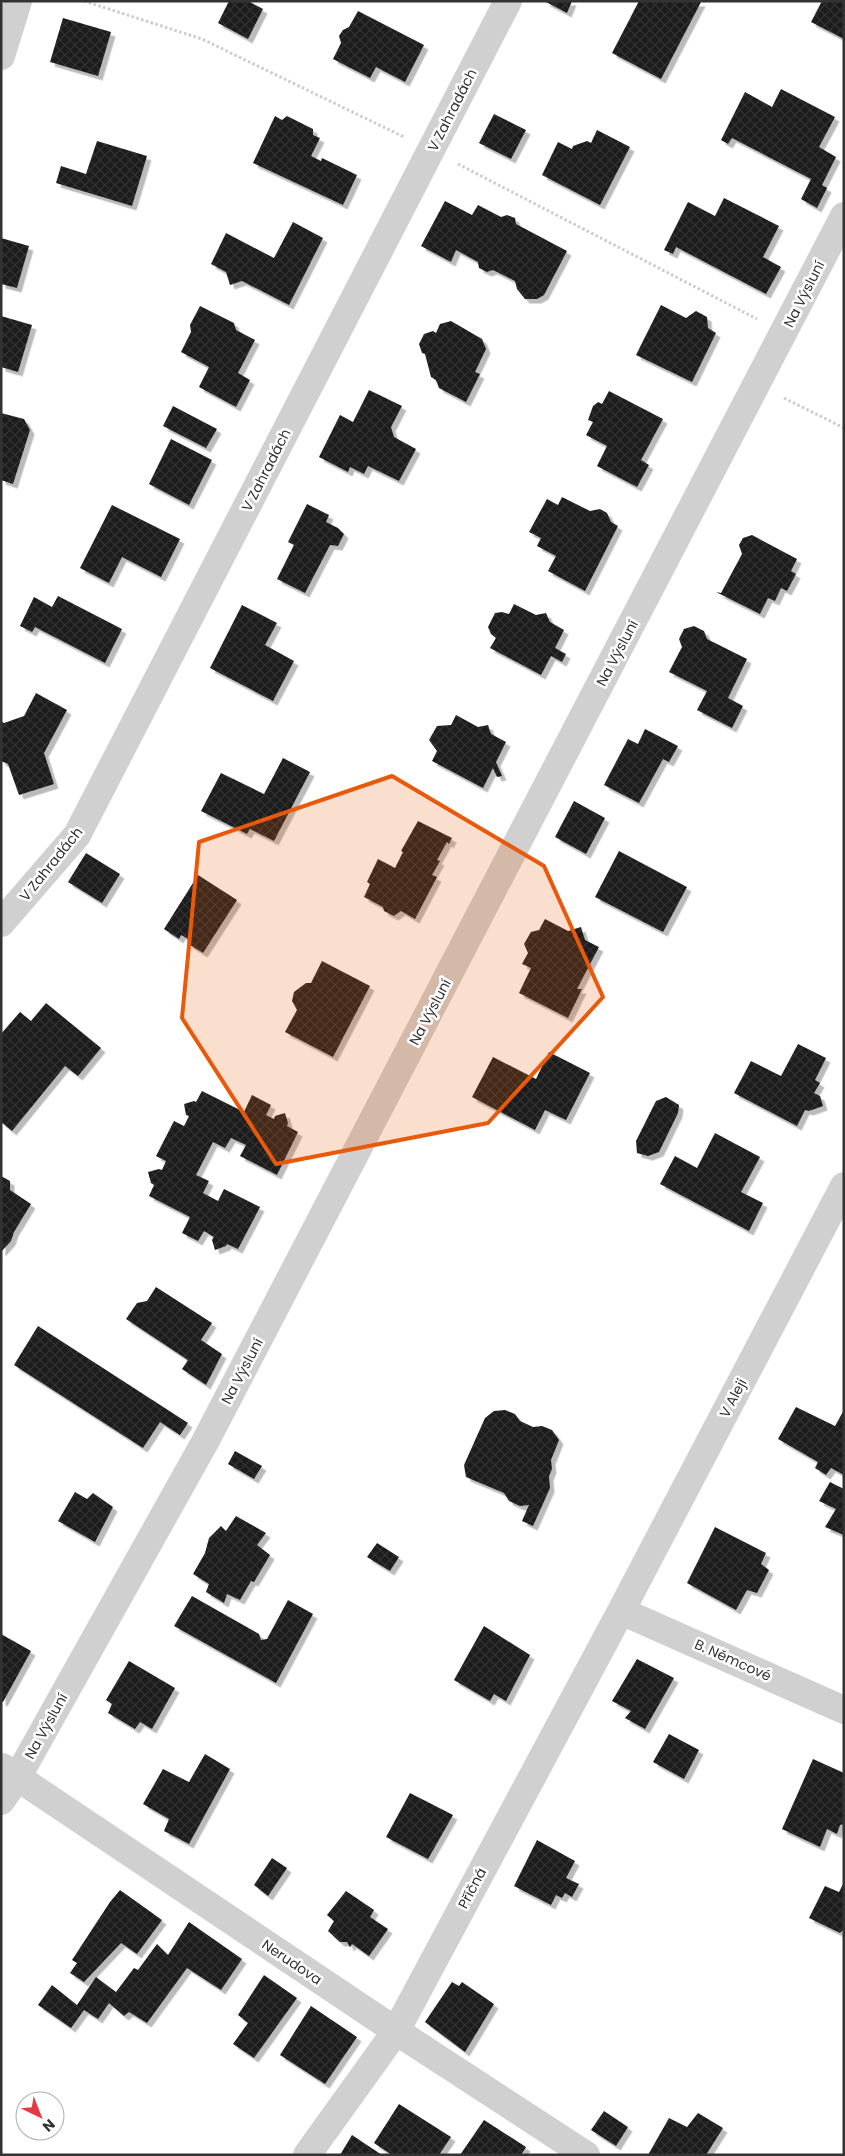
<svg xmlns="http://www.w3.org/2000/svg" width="845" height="2156" font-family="Poppins,sans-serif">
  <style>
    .building { fill: url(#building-cross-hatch); filter: url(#shadow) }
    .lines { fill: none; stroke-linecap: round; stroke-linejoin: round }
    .path { stroke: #cdcdcd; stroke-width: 3; stroke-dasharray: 2.5 2.5; stroke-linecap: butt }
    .street { stroke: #d0d0d0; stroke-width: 28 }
    .marked { fill: #e8590c; fill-opacity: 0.2; stroke: #e8590c; stroke-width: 4; stroke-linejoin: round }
    .labels { text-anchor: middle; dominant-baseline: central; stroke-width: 5; stroke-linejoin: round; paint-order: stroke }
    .street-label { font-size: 14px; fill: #333; stroke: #fff }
  </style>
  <defs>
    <pattern id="building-cross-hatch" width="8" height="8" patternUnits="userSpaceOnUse" patternTransform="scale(1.25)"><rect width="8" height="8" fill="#1a1a1a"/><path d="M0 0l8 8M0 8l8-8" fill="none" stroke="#333"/></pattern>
    <filter id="shadow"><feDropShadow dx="4.5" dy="4.5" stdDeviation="0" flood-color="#0004"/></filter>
  </defs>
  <rect width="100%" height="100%" fill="#fff"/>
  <path class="building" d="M229,1H248L263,9L248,39L218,23Z
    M544,1H572L567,13Z
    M639,1L701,2L661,79L612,53Z
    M822,1H844V39L811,22Z
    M358,11L424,45L405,82L376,67L370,78L333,59L341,43L339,36L343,30L349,27Z
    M63,18L111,32L98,76L50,62Z
    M781,89L835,117L819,147L836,157L822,185L827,188L817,208L801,199L811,179L732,138L728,144L721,140L745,92L772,107Z
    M494,114L526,130L511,159L479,143Z
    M275,116L282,120L287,116L313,129V135L320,138L311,156L321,161L322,158L357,175L343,205L253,163Z
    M597,130L630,147L600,205L542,175L558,142L572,149L573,146L587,141L591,143Z
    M97,141L147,156L132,206L56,183L61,166L86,174Z
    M724,198L779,226L763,257L781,267L766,294L676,247L673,254L664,250L688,202L715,216Z
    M445,201L472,215L478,205L501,217L507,215L515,218L516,224L567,251L544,295L537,299H525L517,289L515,281L493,270L487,272L479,268L478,262L456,250L451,262L421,246Z
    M293,222L323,238L289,305L242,281L230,285L226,272L211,264L226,233L274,258Z
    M1,238L29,246L17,288L1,284Z
    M661,305L686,318L696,311L707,317L708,328L716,333L692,382L636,355Z
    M200,306L234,323L236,330L255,340L238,373L250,380L236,407L199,387L209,367L181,352L191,332L190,325Z
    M1,316L32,325L18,372L1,367Z
    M451,321L482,339L486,349L475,372L480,374L466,402L439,388L436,380L431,377L425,354L422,353L419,344L424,334L433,331L436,333L440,324Z
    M369,390L402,406L391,427L394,437L416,449L399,481L368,466L364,474L350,467L348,472L319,457L340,415L353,422Z
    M609,391L663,419L641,460L649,465L637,487L597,466L607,446L586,435L593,422L588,420L593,406L598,402L602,404Z
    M173,406L217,429L206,448L163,426Z
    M1,413L24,419L30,430L13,484L1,480Z
    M171,439L212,460L189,505L149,484Z
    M562,497L590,511L600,509L607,513L611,522L618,526L585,591L548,571L556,556L537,546L541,538L529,532L547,499L558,505Z
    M307,504L329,515L326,522L338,528L344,534L338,546L330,545L305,593L277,579L294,545L288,542Z
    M112,505L180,539L161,577L122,557L109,583L80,568Z
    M752,535L797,559L791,571L796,574L787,591L781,588L775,601L768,598L760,614L716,592L721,593L742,554L739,545L743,538Z
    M58,596L122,629L105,663L35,627L32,632L20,626L34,597L52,607Z
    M514,604L536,615L546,613L550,622L564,630L555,648L566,654L562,662L551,656L541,675L490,648L496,638L491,634L488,627L495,613L502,612L509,614Z
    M242,605L277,623L265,645L294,661L273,701L210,668Z
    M694,626L704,631L707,639L747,659L728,698L743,706L732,728L697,710L707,691L669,672L682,647L679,639L684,629Z
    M36,693L67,710L44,753L54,784L19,795L8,764L1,761V721L4,723L24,716Z
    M456,715L478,727L488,725L491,734L506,742L496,762L502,776L497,777L493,768L483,788L432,761L437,751L429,740L437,726L451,725Z
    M645,729L678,746L669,762L663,759L639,803L604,785L628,739L638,744Z
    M283,758L310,772L274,841L250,829L247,834L201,811L221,773L264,794Z
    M574,801L605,818L586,854L555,837Z
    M418,821L452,838L449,844L447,842L437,860L440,861L432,875L437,877L415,919L401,911L394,916L384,911L383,907L364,897L370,884L367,882L378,859L395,868L403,852L401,851Z
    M619,851L687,887L663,932L595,897Z
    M86,853L120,874L102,903L68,882Z
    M198,875L237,900L203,953L187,943L190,940L181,935L179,939L164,929Z
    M545,919L568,931L581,927L585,940L599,947L577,989H582L568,1018L519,993L531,968L522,964L528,953L524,944L531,932L539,930Z
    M322,961L370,986L333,1057L285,1032L297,1010L292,1001L294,992L306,983H311Z
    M46,1003L101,1048L78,1076L65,1066L12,1131L1,1122V1034L20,1012L31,1021Z
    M798,1044L826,1058L815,1080L820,1083L814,1093L820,1096L823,1106L809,1111L805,1110L797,1126L734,1093L751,1061L781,1076Z
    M549,1052L590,1073L566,1120L545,1110L535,1130L472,1097L493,1057L536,1079Z
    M202,1091L244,1112L252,1095L271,1105L266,1115L274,1119L275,1116L285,1113L288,1123L287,1126L298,1132L277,1175L240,1156L246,1145L231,1138L225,1148L213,1142L196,1175L209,1181L203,1193L218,1201L224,1189L260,1207L238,1249L227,1244L226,1246L215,1250L212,1240L214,1237L204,1231L198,1241L182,1233L190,1217L149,1196L154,1185L151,1183L148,1172L159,1169L162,1170L166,1161L156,1156L174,1121L184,1126L189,1116L186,1115L184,1104L194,1101L196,1102Z
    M666,1097L679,1105L678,1113L659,1152L648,1156L637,1153L636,1141L656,1101Z
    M715,1133L760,1157L741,1192L763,1203L749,1231L660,1184L675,1156L697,1168Z
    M1,1176L10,1181V1190L31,1204L14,1232L11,1241L1,1252Z
    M156,1287L212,1323L201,1340L222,1354L206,1385L182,1369L188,1360L126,1319L137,1303L147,1301Z
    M38,1326L188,1423L180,1435L160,1422L143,1448L14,1365Z
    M796,1407L835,1426L844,1410V1475L831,1468L826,1475L815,1468L818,1462L778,1439Z
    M505,1410L515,1414L520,1421L533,1427L542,1426L552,1430L559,1440L551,1460L552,1469L549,1476L550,1488L533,1526L522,1521L529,1505L520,1506L509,1501L504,1493L466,1477L464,1465L485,1418L494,1411Z
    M235,1451L262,1466L254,1479L228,1464Z
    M830,1482L844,1489V1535L825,1527L836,1509L819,1501Z
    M75,1492L87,1499L93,1493L113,1507L95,1542L58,1521Z
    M236,1516L266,1533L257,1545L270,1555L254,1582L251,1581L240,1600L227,1594L224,1603L206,1592L209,1584L193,1574L205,1553L209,1538L221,1526L226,1531Z
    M715,1527L766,1553L761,1564L769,1570L757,1593L747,1590L736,1610L687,1583Z
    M377,1543L399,1557L390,1571L367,1557Z
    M192,1596L259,1634L261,1640L267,1639L288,1600L313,1614L276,1683L174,1626Z
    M484,1626L530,1655L506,1701L494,1694L490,1701L454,1680Z
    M1,1634L31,1651L3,1702L1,1701Z
    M637,1659L674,1678L645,1729L625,1718L631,1711L612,1701Z
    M129,1661L175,1688L152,1729L140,1722L135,1729L108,1713L112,1704L106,1700Z
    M669,1734L699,1750L684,1779L653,1762Z
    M205,1754L230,1769L189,1844L164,1831L169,1819L143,1804L163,1769L189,1782Z
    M813,1759L844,1773V1824L840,1825L837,1834L827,1829L820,1847L782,1829Z
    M410,1793L453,1815L428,1859L386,1837Z
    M537,1840L575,1861L566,1878L579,1884L572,1897L565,1893L562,1898L556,1895L551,1905L514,1886Z
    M272,1858L287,1868L268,1896L254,1885Z
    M844,1882V1929L840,1933L809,1918L825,1886L839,1892Z
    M120,1890L162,1920L137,1954L121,1943L84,1982L70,1973L77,1963L72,1960L110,1902Z
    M346,1891L374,1910L370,1917L388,1929L369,1956L352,1944L350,1947L347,1942H340L328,1931L334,1921L327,1915Z
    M189,1922L242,1959L221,1990L187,1968L147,2023L129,2012L124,2016L109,2003L98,2019L84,2010L71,2028L38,2005L52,1985L77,2005L96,1977L116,1992L134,1968L138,1970L157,1944L168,1955Z
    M264,1975L297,1998L254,2058L233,2044L248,2023L238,2015Z
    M452,1982L459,1986L462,1982L494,2004L465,2052L425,2022Z
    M311,2006L357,2037L325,2084L280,2055Z
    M399,2104L451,2137L439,2155H392L374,2143Z
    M604,2111L628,2127L616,2146L591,2130Z
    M698,2113L723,2128L706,2155H648L669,2118L687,2127Z
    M484,2120L526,2147L521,2155H460Z
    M352,2135L382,2155H340Z"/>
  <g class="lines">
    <path class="path" d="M84,1L202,39L404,137
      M458,164L757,319
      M784,398L844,428"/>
    <path class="street" d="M1,56L18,1
      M1,923L77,835L508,1
      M621,1611L844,1710
      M2,1767L396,2031L586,2155
      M1,1801L17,1778L205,1442L844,216
      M307,2155L396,2031L621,1611L844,1186"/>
  </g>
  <path class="marked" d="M392,776L544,866L603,997L488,1123L276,1164L182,1018L199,842Z"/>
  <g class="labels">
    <g class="street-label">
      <text transform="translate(452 110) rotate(-63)">V Zahradách</text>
      <text transform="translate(804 294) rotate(-63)">Na Výsluní</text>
      <text transform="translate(266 470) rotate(-63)">V Zahradách</text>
      <text transform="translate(617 653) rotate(-62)">Na Výsluní</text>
      <text transform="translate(51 864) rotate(-51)">V Zahradách</text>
      <text transform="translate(430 1012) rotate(-62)">Na Výsluní</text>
      <text transform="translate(242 1371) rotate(-62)">Na Výsluní</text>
      <text transform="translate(733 1398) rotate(-62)">V Aleji</text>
      <text transform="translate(733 1660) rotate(24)">B. Němcové</text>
      <text transform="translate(46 1726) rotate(-61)">Na Výsluní</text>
      <text transform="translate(472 1888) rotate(-62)">Příčná</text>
      <text transform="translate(292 1962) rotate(34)">Nerudova</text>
    </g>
  </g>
  <rect width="845" height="2156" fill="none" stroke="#333333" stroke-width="5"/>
  <g transform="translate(40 2116) rotate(137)"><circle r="24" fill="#ffffff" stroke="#adadad"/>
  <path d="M0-4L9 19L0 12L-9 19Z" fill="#e63946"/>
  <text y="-8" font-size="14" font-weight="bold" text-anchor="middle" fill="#333333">N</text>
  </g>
</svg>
